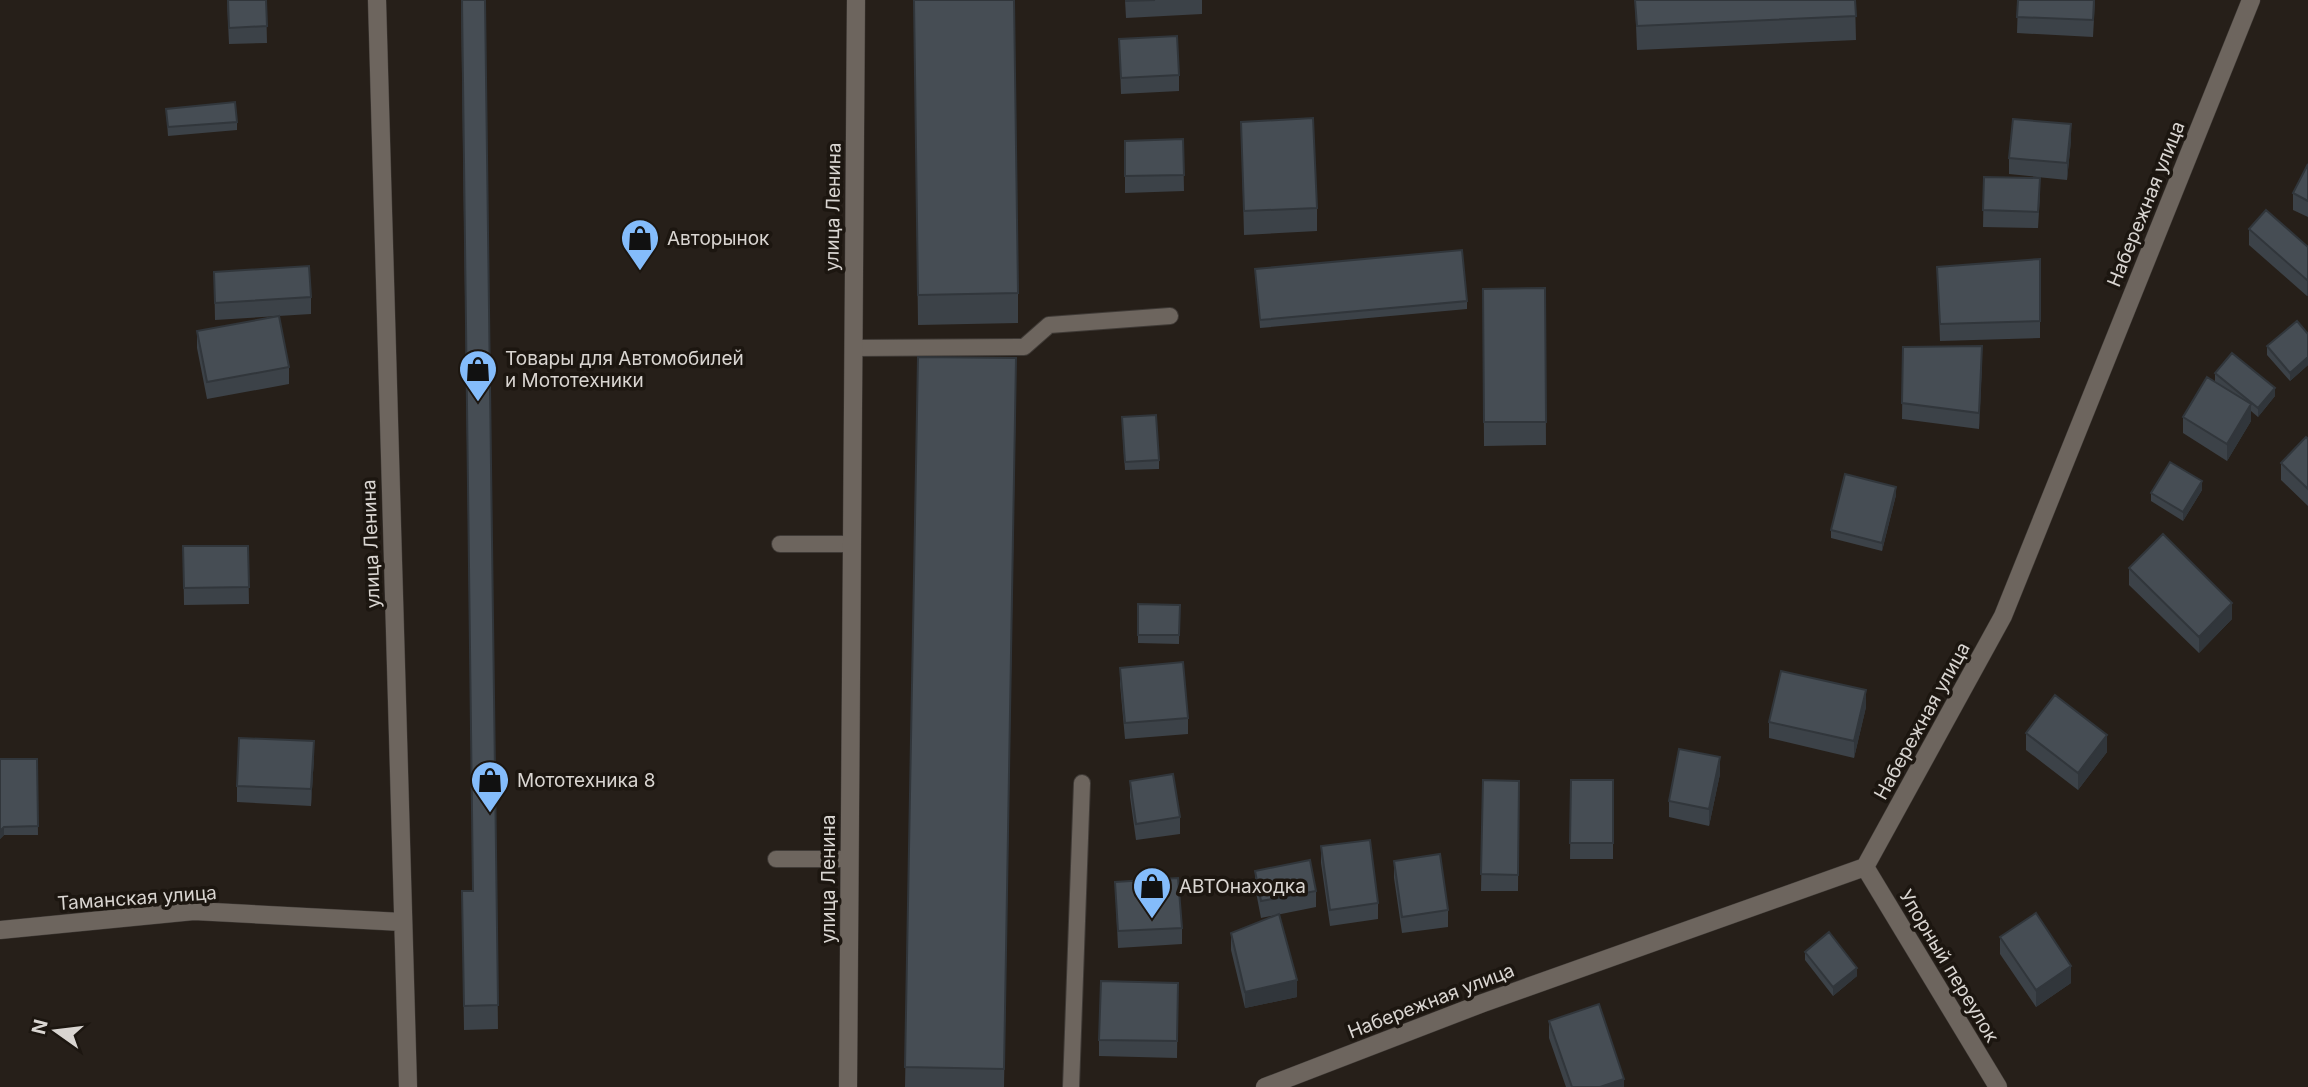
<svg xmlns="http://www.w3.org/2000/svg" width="2308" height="1087" font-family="Inter,sans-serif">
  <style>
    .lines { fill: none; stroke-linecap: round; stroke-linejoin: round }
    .lane-casing { stroke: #3f3a36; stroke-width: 18 }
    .street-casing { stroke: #3f3a36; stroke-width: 19 }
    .secondary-casing { stroke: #3f3a36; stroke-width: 19 }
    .lane { stroke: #6d655e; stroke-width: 16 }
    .street { stroke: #6d655e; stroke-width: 18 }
    .secondary { stroke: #6d655e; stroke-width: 18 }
    .wall { fill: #3c4248 }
    .shaded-wall { fill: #31363b }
    .building { fill: #464d54; stroke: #31363b; stroke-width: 2 }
    .labels { text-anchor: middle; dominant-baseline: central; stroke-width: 7; stroke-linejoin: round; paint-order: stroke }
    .street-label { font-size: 19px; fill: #d9d5d1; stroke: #1c1610 }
    .poi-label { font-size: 19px; fill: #d9d5d1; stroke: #1c1610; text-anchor: start }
  </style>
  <rect width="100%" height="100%" fill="#261f19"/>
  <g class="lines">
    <defs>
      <path id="lane" d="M853,348L1024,347L1049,325L1170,316
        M780,544H851
        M776,859H850
        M1071,1087L1082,783"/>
      <path id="street" d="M377,0L408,1087
        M1865,867L1998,1087
        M0,930L194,911L402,922
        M1265,1087L1483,1003L1865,867L2003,616L2251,0"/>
      <path id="secondary" d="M848,1087L856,0"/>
    </defs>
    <use href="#lane" class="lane-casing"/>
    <use href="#street" class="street-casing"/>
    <use href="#secondary" class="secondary-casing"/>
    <use href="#lane" class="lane"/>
    <use href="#street" class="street"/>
    <use href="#secondary" class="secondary"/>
  </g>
  <path class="wall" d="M227,0H266L267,43L229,44Z
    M461,0H485L498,1029L464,1030L462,891H473Z
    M914,0L1018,293V323L918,325Z
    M1125,0H1202V14L1126,18Z
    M1635,0H1855L1856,40L1637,50Z
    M2018,0H2095L2093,37L2017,33Z
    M1119,39L1179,75V91L1121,94Z
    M166,109L237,122V130L168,136Z
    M1241,122L1317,208V231L1244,235Z
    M1183,139L1184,191L1125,193V141Z
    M2071,140L2067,180L2009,174V158Z
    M2308,164V217L2293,210V193Z
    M1984,177L2040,195L2038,228L1983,227Z
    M2249,229L2308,247V295L2307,296L2249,245Z
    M2040,259V338L1940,341L1937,267Z
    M1255,269L1467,301V309L1260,328Z
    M214,272L311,297V314L215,320Z
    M1545,288L1546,445L1484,446L1483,289Z
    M197,331L289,367V384L207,399L197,348Z
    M2308,334V365L2290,381L2267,355V346Z
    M1903,347L1982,362L1979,429L1902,419Z
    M918,357L1016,388L1004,1087H905Z
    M2215,373L2275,396L2258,417L2251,411V421L2227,461L2183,433V417L2219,385L2215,382Z
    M1122,426L1159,460V469L1125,470Z
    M2308,439V506L2281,480V463Z
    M2202,490L2183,521L2151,501V493Z
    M1896,495L1882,551L1831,538V530Z
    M183,546H248L249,604L184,605Z
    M2129,568L2232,619L2199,653L2129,585Z
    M1138,604L1180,605L1179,644L1138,643Z
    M1120,668L1188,718V734L1125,739L1120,684Z
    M1866,707L1854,758L1769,738V722Z
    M2026,733L2107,752L2078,790L2026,750Z
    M314,757L311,806L237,802V786Z
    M0,759H37L38,835H4L0,839Z
    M1720,774L1709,826L1669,817V801Z
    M1483,780L1519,781L1518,891H1481Z
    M1571,780H1613V859H1570Z
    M1130,781L1180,817V834L1136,840L1130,797Z
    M1321,846L1378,903V919L1330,926L1321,863Z
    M1394,861L1448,910V927L1402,933L1394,878Z
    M1255,871L1316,891V907L1261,918L1255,887Z
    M1115,882L1182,928V944L1118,948Z
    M1231,933L1297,997L1245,1008L1231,950Z
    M2000,937L2071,983L2036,1007L2000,954Z
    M1805,952L1857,976L1833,996L1805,960Z
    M1178,983L1177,1058L1099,1056V1040Z
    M1549,1021L1624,1087H1566L1549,1038Z"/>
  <path class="shaded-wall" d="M2071,124V140L2067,180V163Z
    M2308,279V295L2307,296V280Z
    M1982,346V362L1979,429V413Z
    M2308,357V365L2290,381V373Z
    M2275,388V396L2258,417V408Z
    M2251,404V421L2227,461V444Z
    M2202,481V490L2183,521V512Z
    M1896,487V495L1882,551V543Z
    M2232,603V619L2199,653V637Z
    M1866,690V707L1854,758V741Z
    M2107,735V752L2078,790V773Z
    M314,741V757L311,806V789Z
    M1720,757V774L1709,826V809Z
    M4,827V835L0,839V831Z
    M2071,966V983L2036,1007V990Z
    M1857,968V976L1833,996V987Z
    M1297,980V997L1245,1008V992Z
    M1624,1079V1087H1600Z"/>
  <path class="building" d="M228,0H266L267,26L229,28Z
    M462,0H485L498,1005L464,1006L462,891H473Z
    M914,0H1014L1018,293L918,295Z
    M1126,0H1155L1126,1Z
    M1635,0H1855L1856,16L1637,26Z
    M2018,0H2094L2093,20L2017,17Z
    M1177,36L1179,75L1121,78L1119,39Z
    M235,102L237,122L168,127L166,109Z
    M1313,118L1317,208L1244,211L1241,122Z
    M2013,119L2071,124L2067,163L2009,158Z
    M1183,139L1184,175L1125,176V141Z
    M2308,164V201L2293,193Z
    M1984,177L2040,178L2038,212L1983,210Z
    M2266,210L2308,247V279L2307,280L2249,229Z
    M1462,250L1467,301L1260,320L1255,269Z
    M2040,259V321L1940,324L1937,267Z
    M309,266L311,297L215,303L214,272Z
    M1545,288L1546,422H1484L1483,289Z
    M279,316L289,367L207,382L197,331Z
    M2297,321L2308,334V357L2290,373L2267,346Z
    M1982,346L1979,413L1902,403L1903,347Z
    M2232,353L2275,388L2258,408L2215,373Z
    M918,357L1016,358L1004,1069L905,1067Z
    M2207,377L2251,404L2227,444L2183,417Z
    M1156,415L1159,460L1125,462L1122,417Z
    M2306,437L2308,439V489L2281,463Z
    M2170,462L2202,481L2183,512L2151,493Z
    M1845,474L1896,487L1882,543L1831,530Z
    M2163,534L2232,603L2199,637L2129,568Z
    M183,546H248L249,587L184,588Z
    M1138,604L1180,605L1179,635H1138Z
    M1183,662L1188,718L1125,723L1120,668Z
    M1781,671L1866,690L1854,741L1769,722Z
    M2055,695L2107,735L2078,773L2026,733Z
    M239,738L314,741L311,789L237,786Z
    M1679,749L1720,757L1709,809L1669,801Z
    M0,759H37L38,826L4,827L0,831Z
    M1173,774L1180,817L1136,824L1130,781Z
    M1483,780L1519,781L1518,875L1481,874Z
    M1571,780H1613V843H1570Z
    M1370,840L1378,903L1330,910L1321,846Z
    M1440,854L1448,910L1402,917L1394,861Z
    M1310,860L1316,891L1261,901L1255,871Z
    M1178,878L1182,928L1118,931L1115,882Z
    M2036,913L2071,966L2036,990L2000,937Z
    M1279,914L1297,980L1245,992L1231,933Z
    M1829,932L1857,968L1833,987L1805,952Z
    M1101,981L1178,983L1177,1041L1099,1040Z
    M1599,1004L1624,1079L1600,1087H1572L1549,1021Z"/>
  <defs>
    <symbol id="shop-pin" viewBox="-11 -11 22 30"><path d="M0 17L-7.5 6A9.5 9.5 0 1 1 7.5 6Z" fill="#84bcfb" stroke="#1c1610"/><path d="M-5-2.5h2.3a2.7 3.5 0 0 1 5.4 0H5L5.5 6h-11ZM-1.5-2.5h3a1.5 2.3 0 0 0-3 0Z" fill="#111"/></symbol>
  </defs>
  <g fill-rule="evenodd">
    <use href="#shop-pin" x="618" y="216" width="44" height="60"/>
    <use href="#shop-pin" x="456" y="347" width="44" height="60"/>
    <use href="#shop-pin" x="468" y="758" width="44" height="60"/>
    <use href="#shop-pin" x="1130" y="864" width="44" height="60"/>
  </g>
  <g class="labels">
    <g class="street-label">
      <text transform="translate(2146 204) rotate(-68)">Набережная улица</text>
      <text transform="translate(833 207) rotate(-89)">улица Ленина</text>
      <text transform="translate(371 544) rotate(-92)">улица Ленина</text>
      <text transform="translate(1922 721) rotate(-61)">Набережная улица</text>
      <text transform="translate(828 879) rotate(-90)">улица Ленина</text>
      <text transform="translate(137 898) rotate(-4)">Таманская улица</text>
      <text transform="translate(1949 966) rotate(59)">Упорный переулок</text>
      <text transform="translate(1431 1001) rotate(-21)">Набережная улица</text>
    </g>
    <g class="poi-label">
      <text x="667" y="238">Авторынок</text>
      <text x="505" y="358">Товары для Автомобилей<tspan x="505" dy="22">и Мототехники</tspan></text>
      <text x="517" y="780">Мототехника 8</text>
      <text x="1179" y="886">АВТОнаходка</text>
    </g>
  </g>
  <g transform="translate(56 1031) rotate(284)" stroke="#1c1610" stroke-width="5" paint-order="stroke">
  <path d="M0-5L12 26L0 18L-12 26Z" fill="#d9d5d1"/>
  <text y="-10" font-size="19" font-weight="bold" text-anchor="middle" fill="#d9d5d1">N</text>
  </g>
</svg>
